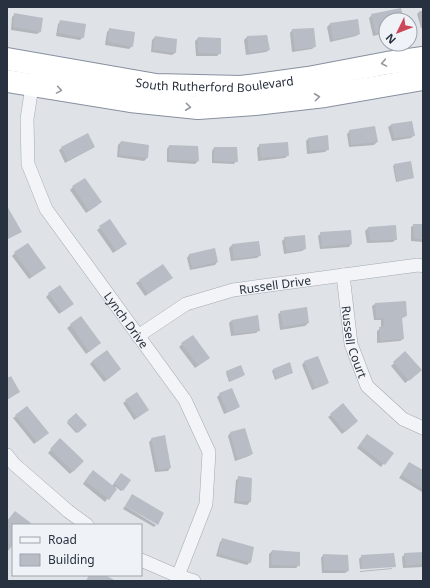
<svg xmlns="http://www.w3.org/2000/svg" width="430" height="588" font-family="'Noto Sans',sans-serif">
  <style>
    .shadow { fill: #0003 }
    .building { fill: #b7bcc5 }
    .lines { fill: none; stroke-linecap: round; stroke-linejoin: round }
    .minor-casing { stroke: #a4aab2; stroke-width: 14 }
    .trunk-casing { stroke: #87909f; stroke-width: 24 }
    .minor { stroke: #f2f4f7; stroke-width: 13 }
    .trunk { stroke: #fff; stroke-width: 22 }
    .oneway { stroke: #94989f }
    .labels { text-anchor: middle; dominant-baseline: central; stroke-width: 3.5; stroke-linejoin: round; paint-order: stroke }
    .street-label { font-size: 12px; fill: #28313f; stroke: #eff2f6 }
  </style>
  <rect width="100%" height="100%" fill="#dfe3e8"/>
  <path class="shadow" d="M420,11H423V28H421L417,14Z
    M15,14L40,32L37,34L11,30L12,17Z
    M372,15L403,20H386V33L373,36L369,18Z
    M357,20L359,34L356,36L330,42L327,27L330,24Z
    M61,21L83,37L80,40L56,36L58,24Z
    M110,29L132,46L129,49L105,45L107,32Z
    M292,30L315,46L312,49L292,52L290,33Z
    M267,36L269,50L266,52L246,55L244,40L247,37Z
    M155,37L175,53L172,55L151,52L152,40Z
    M198,38L220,53L217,56H196L195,41Z
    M412,122L414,135L411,138L392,141L388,127L391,125Z
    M350,131L377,142L374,145L349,147L347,134Z
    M308,139L328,149L325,152L307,154L306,141Z
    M121,142L148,146L147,158L144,161L117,157L118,145Z
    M260,145L288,155L285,158L258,161L257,148Z
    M169,146L198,161L195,164L167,162V149Z
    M94,147L91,149L65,163L59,150L62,148Z
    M214,148L236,161L234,164L212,163V151Z
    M394,165L413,178L396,182L393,166Z
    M73,187L98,205L86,213L70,190Z
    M110,220L123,246L113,253L97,230Z
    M414,225H423V242L411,241V227Z
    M368,228L396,239L393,242L367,243L365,231Z
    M321,233L351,244L349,247L320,249L318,236Z
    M285,238L305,249L302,251L284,254L282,241Z
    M258,242L260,255L257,258L231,261L229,248L232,245Z
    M15,253L42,270L29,279L12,256Z
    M189,255L217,262L215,265L190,270L187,258Z
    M163,266L171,278L145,296L136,283Z
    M49,294L73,304L59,314L46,297Z
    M375,304L406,316L401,319L403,339L400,341L377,343V331L381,328V320H374L372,306Z
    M281,312L308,323L305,326L280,330L278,314Z
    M81,317L100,343L86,354L67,328Z
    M232,320L259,330L256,333L231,336L229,323Z
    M182,344L209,358L195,368L179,347Z
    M405,353L418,373L405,383L391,366Z
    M93,361L117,372L104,382L90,364Z
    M304,362L328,383L325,385L312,390L302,365Z
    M273,370L292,373L275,380L272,371Z
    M227,372L243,376L229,382L226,373Z
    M11,377L19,392L7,400V380Z
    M220,394L239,406L236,409L224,414L217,397Z
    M126,401L145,412L134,420L123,403Z
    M76,414L86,424L76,433L67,423Z
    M331,415L354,424L342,434L328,417Z
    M16,416L45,435L34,444L13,418Z
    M230,433L252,454L249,456L235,461L228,436Z
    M365,438L392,453L381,467L357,448Z
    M152,439L170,468L168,471L155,472L149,442Z
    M60,440L82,461L70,474L48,453Z
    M409,463L423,471L422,492L399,478Z
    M90,474L112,486L120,475L122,490L121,491L116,487L105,502L83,484Z
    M239,478L250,502L247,505L234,503L236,480Z
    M125,506L156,525L154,527L123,509Z
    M222,540L250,562L247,565L216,556L220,542Z
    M272,551L299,565L296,568H269V554Z
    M423,553V567L403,568L402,557L405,554Z
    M323,555L348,571L345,573H322L321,558Z
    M362,556L394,566L392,569L360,572V571L393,568V566L360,569L359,559Z"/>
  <path class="building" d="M401,8L404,20H386V32L376,34L371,14Z
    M14,13L43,18L41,32L13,27Z
    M358,19L360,34L333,40L330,23Z
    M60,20L86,24L84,38L58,33Z
    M109,28L135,32L133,47L108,42Z
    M314,28L316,47L295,50L292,29Z
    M267,35L270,50L249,53L247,36Z
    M155,36L177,39L176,53L153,50Z
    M198,37L221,38V54L198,53Z
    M412,121L415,136L394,138L391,124Z
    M375,126L378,142L351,145L349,130Z
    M88,133L95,147L68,161L61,147Z
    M328,135L329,150L310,151L308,138Z
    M121,141L149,145L148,158L119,155Z
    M288,142L289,156L261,158L259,144Z
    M169,145L198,146L199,161L169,160Z
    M214,147H237L238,162L214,161Z
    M411,161L414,178L397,181L394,164Z
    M85,178L102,202L89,211L72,186Z
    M7,206L22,232L8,239L7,238Z
    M110,219L127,244L116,251L99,226Z
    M413,224H423V239H414Z
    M396,225L397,240L370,241L368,227Z
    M351,230L352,244L322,247L320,232Z
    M305,235L306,249L287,252L284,237Z
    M259,241L261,256L234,259L232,244Z
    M28,243L46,268L32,277L14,252Z
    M215,248L218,262L192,268L189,254Z
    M163,264L173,278L148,294L139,280Z
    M60,285L74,304L62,312L48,293Z
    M406,301L407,316L402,317L404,339L380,341L379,327L384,326L383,318H376L375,303Z
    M307,307L309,323L283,327L280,311Z
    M258,315L260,331L234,334L232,320Z
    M81,316L101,343L89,352L70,324Z
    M193,335L210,358L198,366L181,343Z
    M107,350L121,369L107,380L92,361Z
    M405,351L422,370L409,381L393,362Z
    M318,356L329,383L315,388L304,361Z
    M290,362L293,373L276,379L273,369Z
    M241,365L245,375L230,381L226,371Z
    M11,376L20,392L8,399L7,378Z
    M232,388L240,407L227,412L219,393Z
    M137,392L149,410L137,418L125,400Z
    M343,403L358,421L345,432L330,414Z
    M27,406L49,433L37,442L15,415Z
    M76,413L87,425L78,433L67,421Z
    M245,428L253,454L237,459L230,432Z
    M367,434L394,453L385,465L359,445Z
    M165,435L171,468L158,470L151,438Z
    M60,438L84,461L73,472L50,449Z
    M409,462L423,470V489L401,475Z
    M93,470L117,489L109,500L85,481Z
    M121,473L131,480L123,491L114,483Z
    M238,476L252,478L251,502L236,501Z
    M132,494L164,513L158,525L125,506Z
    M15,511L31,523L29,525H13V545L7,552V521Z
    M222,538L254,547L251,563L218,554Z
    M272,550L300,552V566L271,565Z
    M423,552V564L406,566L404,553Z
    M394,553L396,567L362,569L361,555Z
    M323,554L348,555L349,571L324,570Z
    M89,575H105L116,581H86Z"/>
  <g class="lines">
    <defs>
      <g id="minor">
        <path id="s1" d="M33,80L27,119L28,164L46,209L185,400L209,452L206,504L178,576"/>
        <path id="s2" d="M343,275L351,344L367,386L403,419L423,428"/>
        <path id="s3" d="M138,336L186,304L233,290L418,265L423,266"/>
        <path d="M7,455L14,464L68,511L87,525"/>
        <path d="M141,560L178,576L194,581"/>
      </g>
      <g id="trunk">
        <path id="s4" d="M7,59L156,85L241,87L308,78L387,63L423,58"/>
        <path d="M7,81L130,101L198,108L255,104L325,96L423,79"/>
      </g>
    </defs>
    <use href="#minor" class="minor-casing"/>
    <use href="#trunk" class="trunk-casing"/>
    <use href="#minor" class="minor"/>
    <use href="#trunk" class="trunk"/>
  </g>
  <defs><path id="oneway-chevron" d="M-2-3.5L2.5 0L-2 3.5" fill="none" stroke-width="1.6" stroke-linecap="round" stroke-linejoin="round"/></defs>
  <g class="oneway">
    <use href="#oneway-chevron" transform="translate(384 63) rotate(170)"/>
    <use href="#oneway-chevron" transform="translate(59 90) rotate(9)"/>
    <use href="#oneway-chevron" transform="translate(317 97) rotate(-7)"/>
    <use href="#oneway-chevron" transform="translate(188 107) rotate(6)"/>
  </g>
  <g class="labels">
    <g class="street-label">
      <text stroke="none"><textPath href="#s4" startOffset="210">South Rutherford Boulevard</textPath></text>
      <text stroke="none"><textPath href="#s3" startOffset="149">Russell Drive</textPath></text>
      <text stroke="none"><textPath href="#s1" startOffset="270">Lynch Drive</textPath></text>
      <text stroke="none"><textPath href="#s2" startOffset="68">Russell Court</textPath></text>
    </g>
  </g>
  <rect width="430" height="588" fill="none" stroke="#28313f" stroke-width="16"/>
  <rect x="12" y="524" width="130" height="52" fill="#eff2f6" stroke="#9fa5ad"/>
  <rect x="20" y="537" width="20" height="6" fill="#f2f4f7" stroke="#9fa5ad"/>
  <text x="48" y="544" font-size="12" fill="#28313f">Road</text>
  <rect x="20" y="554" width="20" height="12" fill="#b7bcc5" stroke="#9fa5ad"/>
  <text x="48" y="564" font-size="12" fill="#28313f">Building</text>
  <g transform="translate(398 32) rotate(227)"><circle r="19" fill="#eff2f6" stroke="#9fa5ad"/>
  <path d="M0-3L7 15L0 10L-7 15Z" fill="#cc4659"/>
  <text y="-6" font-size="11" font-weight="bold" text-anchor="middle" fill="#28313f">N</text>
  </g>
</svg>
